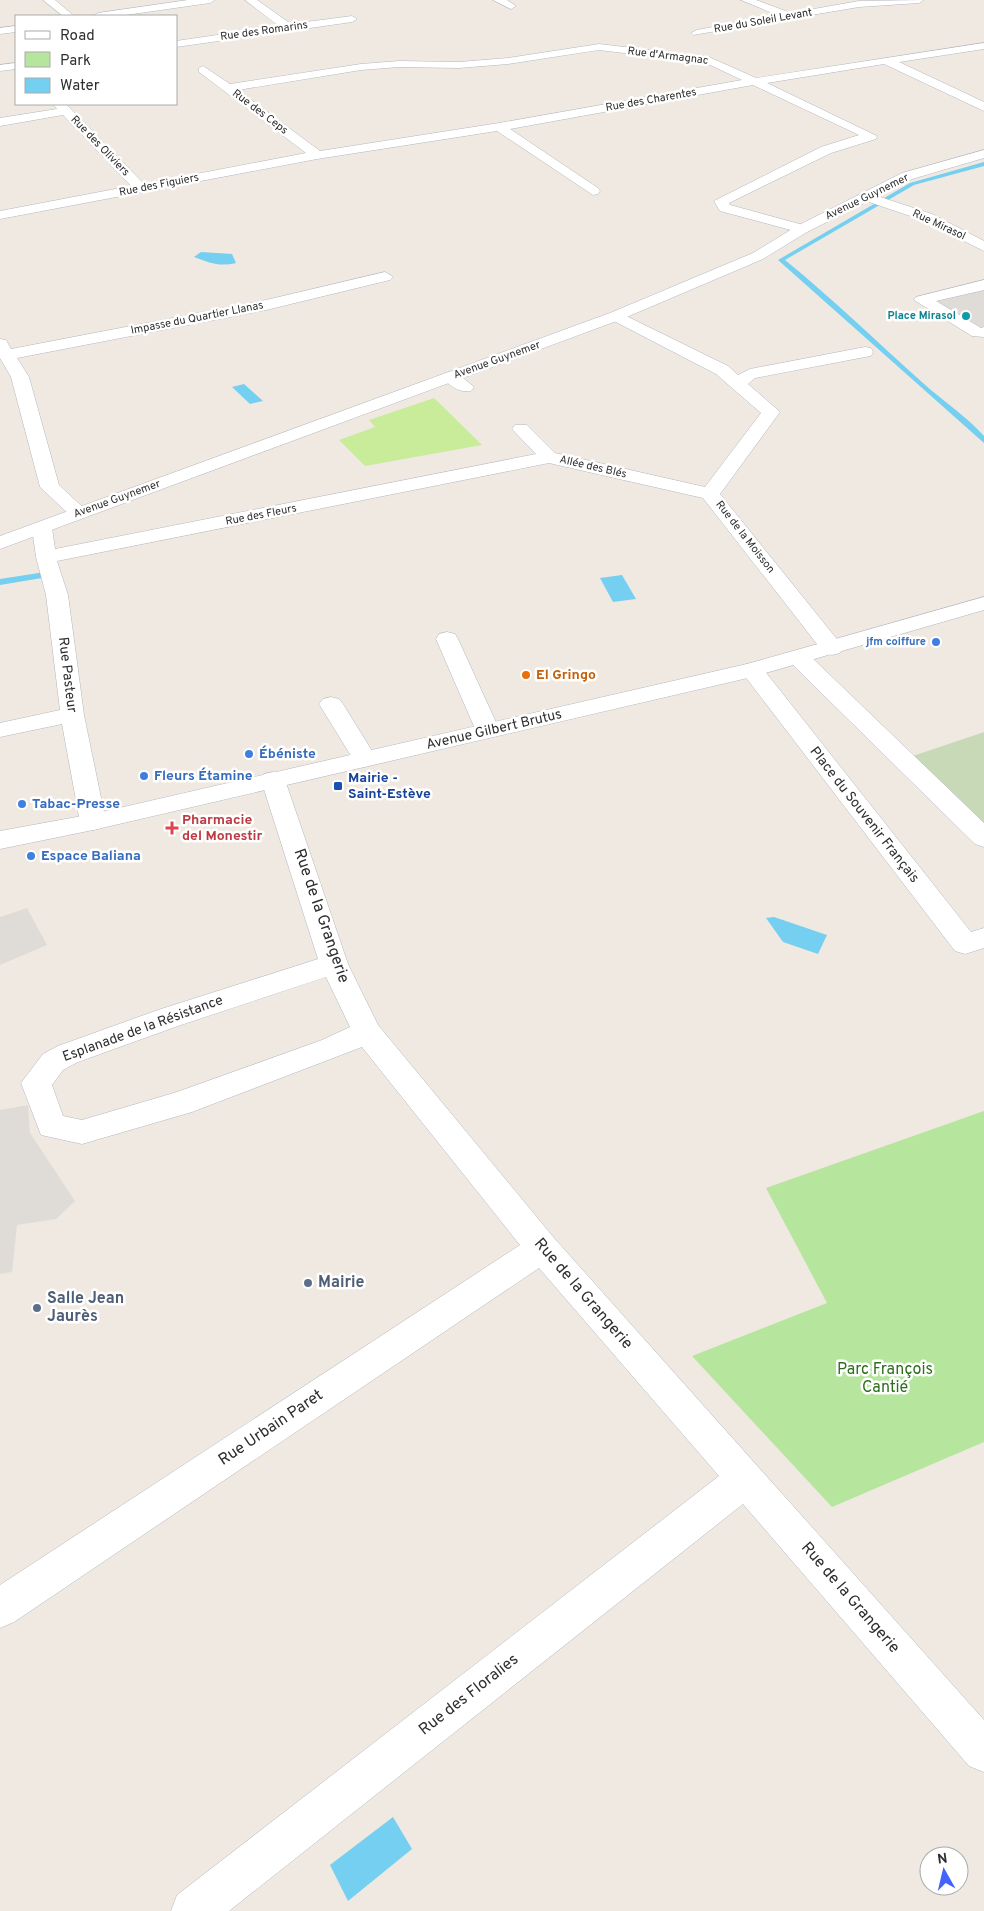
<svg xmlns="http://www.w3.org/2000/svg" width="984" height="1911" font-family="Overpass,sans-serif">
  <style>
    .green { fill: #b6e59e }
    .cemetery { fill: #c8d9b8 }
    .pitch { fill: #c9ec9a }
    .plaza { fill: #dfdcd8 }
    .water { fill: #75cff0 }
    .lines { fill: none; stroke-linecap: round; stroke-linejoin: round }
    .stream { fill: #75cff0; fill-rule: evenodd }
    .minor-casing { stroke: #b4b7c1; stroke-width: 1 }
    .tertiary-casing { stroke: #b4b7c1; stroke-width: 1 }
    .secondary-casing { stroke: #b4b7c1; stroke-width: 1 }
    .minor { fill: #fff; fill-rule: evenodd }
    .tertiary { fill: #fff; fill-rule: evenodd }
    .secondary { fill: #fff; fill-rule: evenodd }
    .culture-dot { fill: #0f9aa8; stroke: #fff; stroke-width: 2 }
    .shop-dot { fill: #3f7fe0; stroke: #fff; stroke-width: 2 }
    .food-dot { fill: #e8710a; stroke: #fff; stroke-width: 2 }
    .transit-dot { fill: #1a4fb4; stroke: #fff; stroke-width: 2 }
    .health-dot { fill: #e0444e; stroke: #fff; stroke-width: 2 }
    .service-dot { fill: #5c6f8a; stroke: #fff; stroke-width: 2 }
    .labels { text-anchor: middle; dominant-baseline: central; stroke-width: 5; stroke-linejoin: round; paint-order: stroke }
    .far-street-label { font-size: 11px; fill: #2e2e2e; stroke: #fff }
    .far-culture-label { font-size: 11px; font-weight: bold; fill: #0d838f; stroke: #fff; text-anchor: end }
    .far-shop-label { font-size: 11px; font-weight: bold; fill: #366cbe; stroke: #fff; text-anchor: end }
    .street-label { font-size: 14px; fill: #2e2e2e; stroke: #fff }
    .food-label { font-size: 14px; font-weight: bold; fill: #c56008; stroke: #fff; text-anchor: start }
    .shop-label { font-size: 14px; font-weight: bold; fill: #366cbe; stroke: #fff; text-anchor: start }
    .transit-label { font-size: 14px; font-weight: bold; fill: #164399; stroke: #fff; text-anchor: start }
    .health-label { font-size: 14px; font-weight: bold; fill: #be3a42; stroke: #fff; text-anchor: start }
    .near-street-label { font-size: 16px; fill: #2e2e2e; stroke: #fff }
    .near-service-label { font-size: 16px; font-weight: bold; fill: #4e5e75; stroke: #fff; text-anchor: start }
    .near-park-label { font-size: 16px; fill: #2c6e1b; stroke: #fff }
  </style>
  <rect width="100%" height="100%" fill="#efe9e1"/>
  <path class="green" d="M984,1111V1442L832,1507L692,1356L827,1303L766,1188Z"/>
  <path class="cemetery" d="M984,732V828L910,757Z"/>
  <path class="pitch" d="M434,398L482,445L365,466L339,440L375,427L369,420Z"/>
  <path class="plaza" d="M984,285V332L922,300Z
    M27,908L47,945L0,965V917Z
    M28,1105L30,1133L75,1201L56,1219L17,1225L12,1272L0,1274V1110Z"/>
  <path class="water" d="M201,252L232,254L236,263C219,267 210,263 194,257Z
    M244,384L263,401L250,404L232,387Z
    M622,575L636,599L613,602L600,578Z
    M774,917L827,935L818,954L783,942L766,918Z
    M393,1817L412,1849L348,1901L330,1865Z"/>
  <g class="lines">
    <path class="stream" d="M984,162V166L914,185L785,260C833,299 877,342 923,383C943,401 966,416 984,436V443L778,260L910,183Z
      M45,572L48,573V577L0,585V579Z"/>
    <defs>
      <path id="minor" d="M43,0H55L74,16H63Z
        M188,0H215L210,3L119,16H93L98,13Z
        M245,0H257L291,24L352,16L357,19L352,22L176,47V41L279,26Z
        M493,0H507L516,6L511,9Z
        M741,0H756L791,13L859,1L924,0L919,3L859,7L693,35L691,33L697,30L777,15Z
        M16,26V32L0,34V28Z
        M984,43V49L899,62L984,102V111L884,64L767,83L877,136L876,139L831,153L729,203L730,205L807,226L809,229L807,232L802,233L720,211L714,201L821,147L859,135L753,85L510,129L598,188L600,191L598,194L593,195L497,131L317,159L0,219V211L131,186L63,115L0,126V118L57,109L53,104H66L144,184L306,153L199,72V68L203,66L230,84L361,64L399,61L459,62L508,58L599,44L709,57L756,78ZM599,50L706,63L742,80L499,123L320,151L238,90L361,70L399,67L459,68L508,64Z
        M16,63V69L0,71V65Z
        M865,192L932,214L984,241V251L922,220L860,199L858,196L860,193Z
        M385,272L393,277L390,280L266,310L17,358L29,377L59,485L89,513L86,517H72L40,487L11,377L0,358V339L6,340L11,349L266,300Z
        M984,280V290L936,301L981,328L984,327V337L972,336L914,300L916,297Z
        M616,311L728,366L738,375L750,369L865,347L871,348L873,352L871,356L865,357L755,378L748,384L780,412L720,494L840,643L843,648L840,653L832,655L824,653L703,498L549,463L57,561L68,595L84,715L106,822L102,828L93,830L84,828L80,822L62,724L0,737V723L60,710L46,595L36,557L32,528L35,524H49L52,528L55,549L536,454L512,429L515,425H527L555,453L705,487L761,413L716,374L610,319L608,316Z
        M451,372L457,373L474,387L471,391C460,393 449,386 442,377L445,373Z
        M447,632L455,634L458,639L500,731L496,736L488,738L480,736L476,731L436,639L439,634Z
        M799,651L807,653L984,823V847L975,844L791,663L788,658L791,653Z
        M752,663L760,665L971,932L984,928V948L965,954L955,951L744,675L741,670L744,665Z
        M331,697L339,699L343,704L377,759L373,764L365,767L357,764L353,759L319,704L323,699Z
        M273,772L282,774L285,780L348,964L378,1025L554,1238L984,1720V1772L969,1766L743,1504L229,1911H171L177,1895L719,1476L539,1268L14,1622L0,1628V1585L520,1245L362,1047L192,1112L82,1144L41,1135L21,1083L43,1054L58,1046L158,1010L318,959L261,780L264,774ZM326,977L350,1027L322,1040L177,1092L82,1120L63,1116L52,1085L63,1070L78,1062L178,1026Z"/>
      <path id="tertiary" d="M984,150V158L912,179L807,232L763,259L622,319L0,549V536L610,313L753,253L797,226L902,173Z"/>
      <path id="secondary" d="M984,597V610L752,677L93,830L0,849V831L93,814L747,664Z"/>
    </defs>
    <use href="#minor" class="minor-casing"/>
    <use href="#tertiary" class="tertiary-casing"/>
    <use href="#secondary" class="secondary-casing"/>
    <use href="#minor" class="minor"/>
    <use href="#tertiary" class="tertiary"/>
    <use href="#secondary" class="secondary"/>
  </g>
  <circle class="culture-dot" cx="966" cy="316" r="5"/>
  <g class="shop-dot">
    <circle cx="936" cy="642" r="5"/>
    <circle cx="249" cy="754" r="5"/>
    <circle cx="144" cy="776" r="5"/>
    <circle cx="22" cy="804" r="5"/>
    <circle cx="31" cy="856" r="5"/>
  </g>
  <circle class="food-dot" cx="526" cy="675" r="5"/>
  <rect class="transit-dot" x="333" y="781" width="10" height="10" rx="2.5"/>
  <path class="health-dot" d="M169.5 820.5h5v5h5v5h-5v5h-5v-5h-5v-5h5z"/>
  <g class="service-dot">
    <circle cx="308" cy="1283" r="5"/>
    <circle cx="37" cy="1308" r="5"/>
  </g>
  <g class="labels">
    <g class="far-street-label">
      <text transform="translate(763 21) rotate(-10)">Rue du Soleil Levant</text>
      <text transform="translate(264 31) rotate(-8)">Rue des Romarins</text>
      <text transform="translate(668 56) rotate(7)">Rue d'Armagnac</text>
      <text transform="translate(651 100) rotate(-10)">Rue des Charentes</text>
      <text transform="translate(260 112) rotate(37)">Rue des Ceps</text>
      <text transform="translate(100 146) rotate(46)">Rue des Oliviers</text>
      <text transform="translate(159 185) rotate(-11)">Rue des Figuiers</text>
      <text transform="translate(867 197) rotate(-26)">Avenue Guynemer</text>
      <text transform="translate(939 225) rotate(25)">Rue Mirasol</text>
      <text transform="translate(197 318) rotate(-11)">Impasse du Quartier Llanas</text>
      <text transform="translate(497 360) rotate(-20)">Avenue Guynemer</text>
      <text transform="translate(593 467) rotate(13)">Allée des Blés</text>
      <text transform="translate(117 499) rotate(-20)">Avenue Guynemer</text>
      <text transform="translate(261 515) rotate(-11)">Rue des Fleurs</text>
      <text transform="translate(745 537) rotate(52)">Rue de la Moisson</text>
    </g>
    <g class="far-culture-label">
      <text x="956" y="316">Place Mirasol</text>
    </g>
    <g class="far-shop-label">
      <text x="926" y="642">jfm coiffure</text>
    </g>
    <g class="street-label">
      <text transform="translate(67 675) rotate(83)">Rue Pasteur</text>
      <text transform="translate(494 730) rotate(-13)">Avenue Gilbert Brutus</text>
      <text transform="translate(864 815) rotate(52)">Place du Souvenir Français</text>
      <text transform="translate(143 1029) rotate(-20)">Esplanade de la Résistance</text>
    </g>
    <g class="food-label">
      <text x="536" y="675">El Gringo</text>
    </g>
    <g class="shop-label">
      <text x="259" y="754">Ébéniste</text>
      <text x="154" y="776">Fleurs Étamine</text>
      <text x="32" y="804">Tabac-Presse</text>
      <text x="41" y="856">Espace Baliana</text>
    </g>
    <g class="transit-label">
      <text x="348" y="778">Mairie -<tspan x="348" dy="16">Saint-Estève</tspan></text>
    </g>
    <g class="health-label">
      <text x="182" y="820">Pharmacie<tspan x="182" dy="16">del Monestir</tspan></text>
    </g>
    <g class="near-street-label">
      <text transform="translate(321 916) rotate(71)">Rue de la Grangerie</text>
      <text transform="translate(583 1294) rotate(49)">Rue de la Grangerie</text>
      <text transform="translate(271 1428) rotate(-34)">Rue Urbain Paret</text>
      <text transform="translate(850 1598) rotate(49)">Rue de la Grangerie</text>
      <text transform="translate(469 1695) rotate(-38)">Rue des Floralies</text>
    </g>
    <g class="near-service-label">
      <text x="318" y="1283">Mairie</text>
      <text x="47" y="1299">Salle Jean<tspan x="47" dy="18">Jaurès</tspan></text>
    </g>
    <g class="near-park-label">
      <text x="885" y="1370">Parc François<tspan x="885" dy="18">Cantié</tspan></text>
    </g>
  </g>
  <rect x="15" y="15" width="162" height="90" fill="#ffffff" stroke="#ababab"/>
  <rect x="25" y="31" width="25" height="8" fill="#ffffff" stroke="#ababab"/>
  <text x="60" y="40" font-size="15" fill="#2e2e2e">Road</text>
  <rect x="25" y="52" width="25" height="15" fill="#b6e59e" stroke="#ababab"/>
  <text x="60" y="65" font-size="15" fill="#2e2e2e">Park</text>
  <rect x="25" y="78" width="25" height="15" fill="#75cff0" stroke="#ababab"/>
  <text x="60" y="90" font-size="15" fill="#2e2e2e">Water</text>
  <g transform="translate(944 1871) rotate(352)"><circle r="24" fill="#ffffff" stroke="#ababab"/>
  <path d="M0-4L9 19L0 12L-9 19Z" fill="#4264fb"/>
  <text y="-8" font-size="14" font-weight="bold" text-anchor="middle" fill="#2e2e2e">N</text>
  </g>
</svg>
